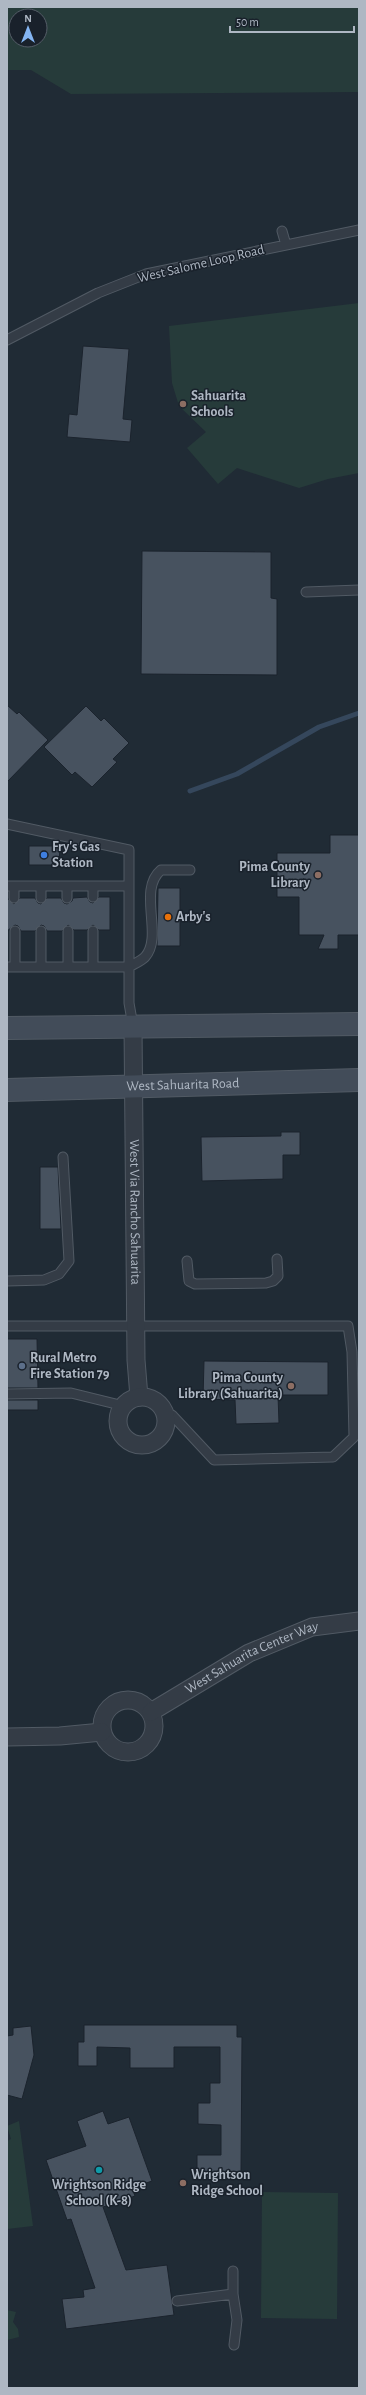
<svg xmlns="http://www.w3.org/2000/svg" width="366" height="2395" font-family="'Alegreya Sans',sans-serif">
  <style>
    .green { fill: #263b3a; fill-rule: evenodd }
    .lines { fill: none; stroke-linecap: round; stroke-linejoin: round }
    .stream { stroke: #35475c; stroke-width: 5 }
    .building { fill: #47525f; stroke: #1b232d }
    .service-casing { stroke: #515a64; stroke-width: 11 }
    .minor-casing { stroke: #515a64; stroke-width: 19 }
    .secondary-casing { stroke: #515a64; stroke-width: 24 }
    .service { stroke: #343c46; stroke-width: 9 }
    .minor { stroke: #343c46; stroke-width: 17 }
    .secondary { stroke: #424c59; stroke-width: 22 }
    .education-dot { fill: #8d6e63; stroke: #19212b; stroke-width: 1.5 }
    .shop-dot { fill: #3f7fe0; stroke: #19212b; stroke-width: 1.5 }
    .food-dot { fill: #e8710a; stroke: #19212b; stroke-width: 1.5 }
    .service-dot { fill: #5c6f8a; stroke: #19212b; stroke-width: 1.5 }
    .culture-dot { fill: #0f9aa8; stroke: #19212b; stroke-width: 1.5 }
    .labels { text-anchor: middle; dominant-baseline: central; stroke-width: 3; stroke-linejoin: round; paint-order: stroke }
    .street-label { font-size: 14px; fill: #aeb7c3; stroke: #19212b }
    .poi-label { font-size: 14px; font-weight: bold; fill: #aeb7c3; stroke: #19212b; text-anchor: start }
  </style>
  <rect width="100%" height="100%" fill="#202b35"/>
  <path class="green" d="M7,7H359V92L71,94L31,70H7ZM16,16H40V40H16Z
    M359,303V473L328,479L299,488L237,468L218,484L187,448L206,432L179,406L172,383L169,326Z
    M19,2121L33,2226L7,2229V2141L11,2139L7,2126Z
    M262,2192L338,2193L337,2319L261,2318Z
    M7,2310L16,2312L13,2322L18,2329L19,2337L7,2340Z"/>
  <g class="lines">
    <path class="stream" d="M190,791L237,774L319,727L359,713"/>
  </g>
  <path class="building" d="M83,346L129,349L123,419L132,420L130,442L67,437L69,414L77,415Z
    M142,551L271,552V598L277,599V675L141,674Z
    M7,705L17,714L19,712L48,740L7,782Z
    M86,706L101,721L104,718L129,743L113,759L117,762L92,787L75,772L72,775L44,747Z
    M330,835H359V935H338V949H318L324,935H299V897H277V853H330Z
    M29,846H60L59,865H29Z
    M158,888H180V946H157Z
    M87,897L90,902L93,903L99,897H110V930H99L93,925L87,930H74L68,925L62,931H47L44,926L41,925L35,931H21L18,926L15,925L7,931V898L14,904L20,898H35L38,903L41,904L47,898H61L64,903L67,904L72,901L73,898Z
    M281,1132H300V1155H283V1179L202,1181L201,1137L281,1136Z
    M40,1167H58L61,1229H40Z
    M7,1339H37L38,1388H7Z
    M204,1361L328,1362V1395H278L279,1423L236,1424L235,1400L203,1399Z
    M7,1400H38V1410H7Z
    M84,2025H237V2037H242L241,2172H224V2178H197V2155H221V2125L198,2124V2103H210V2083H220V2047H174V2068H130V2048L97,2047V2066H78V2042H84Z
    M31,2026L34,2055L22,2099L7,2095V2036L13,2035V2028Z
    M103,2111L108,2124L129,2117L152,2181L132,2188L135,2196L103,2207L126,2270L167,2265L174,2315L66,2329L62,2299L84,2297L83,2290L95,2288L71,2219L67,2220L46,2160L86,2146L77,2121Z"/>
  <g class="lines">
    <defs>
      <path id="service" d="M282,231L286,245
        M7,340L98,293L146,274L359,230
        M306,592L359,590
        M7,824L129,850V1003L133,1026
        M7,886H128
        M14,886V898
        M41,886V898
        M67,886V898
        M93,886V897
        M41,931V967
        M93,931V967
        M7,967H129C134,964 141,961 145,957C164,936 137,890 161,870H190
        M15,967V931
        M68,967V931
        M187,1261L189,1281L195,1284L266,1283L273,1281L278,1276L277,1259
        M7,1281L44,1280L59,1274L69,1261L63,1157
        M7,1326H348L352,1352L354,1437L333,1457L214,1460L172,1415L166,1418
        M7,1394L71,1393L124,1406
        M233,2271V2294L237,2320L234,2345
        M177,2301L233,2294"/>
      <g id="minor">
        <path id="s1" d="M133,1026L136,1360L139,1397"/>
        <circle cx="142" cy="1421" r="24"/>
        <circle cx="128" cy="1726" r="26"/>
        <path id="s2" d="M151,1712L249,1653L312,1627L359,1621"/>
        <path d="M7,1737L60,1736L102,1732"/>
      </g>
      <g id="secondary">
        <path d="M7,1028L359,1024"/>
        <path id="s3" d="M7,1090L359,1080"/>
      </g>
    </defs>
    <use href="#service" class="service-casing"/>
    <use href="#minor" class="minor-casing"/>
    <use href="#secondary" class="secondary-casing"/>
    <use href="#service" class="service"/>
    <use href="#minor" class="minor"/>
    <use href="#secondary" class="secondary"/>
  </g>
  <g class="education-dot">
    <circle cx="183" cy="404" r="4"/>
    <circle cx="318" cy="875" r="4"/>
    <circle cx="291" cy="1386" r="4"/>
    <circle cx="183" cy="2183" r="4"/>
  </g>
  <circle class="shop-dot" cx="44" cy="855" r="4"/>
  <circle class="food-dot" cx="168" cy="917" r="4"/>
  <circle class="service-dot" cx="22" cy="1366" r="4"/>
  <circle class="culture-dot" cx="99" cy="2170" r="4"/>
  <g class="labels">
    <g class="street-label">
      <text transform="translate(201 264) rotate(-13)">West Salome Loop Road</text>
      <text stroke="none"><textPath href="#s3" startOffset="176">West Sahuarita Road</textPath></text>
      <text stroke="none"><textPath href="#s1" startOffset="186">West Via Rancho Sahuarita</textPath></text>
      <text stroke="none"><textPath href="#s2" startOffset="115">West Sahuarita Center Way</textPath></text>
    </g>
    <g class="poi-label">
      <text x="191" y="396">Sahuarita<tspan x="191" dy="16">Schools</tspan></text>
      <text x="52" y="847">Fry's Gas<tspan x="52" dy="16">Station</tspan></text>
      <text x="310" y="867" text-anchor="end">Pima County<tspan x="310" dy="16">Library</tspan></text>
      <text x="176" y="917">Arby's</text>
      <text x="30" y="1358">Rural Metro<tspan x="30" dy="16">Fire Station 79</tspan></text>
      <text x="283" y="1378" text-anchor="end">Pima County<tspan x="283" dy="16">Library (Sahuarita)</tspan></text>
      <text x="191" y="2175">Wrightson<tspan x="191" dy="16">Ridge School</tspan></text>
      <text x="99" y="2185" text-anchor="middle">Wrightson Ridge<tspan x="99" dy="16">School (K-8)</tspan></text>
    </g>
  </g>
  <rect width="366" height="2395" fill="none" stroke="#aeb7c3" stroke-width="16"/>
  <g transform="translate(28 28)"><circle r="19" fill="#19212b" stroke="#555d68"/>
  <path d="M0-3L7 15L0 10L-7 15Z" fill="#84b5f2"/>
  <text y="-6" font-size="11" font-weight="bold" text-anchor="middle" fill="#aeb7c3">N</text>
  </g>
  <path d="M230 26v6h124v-6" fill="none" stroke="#aeb7c3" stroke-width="2"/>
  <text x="236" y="26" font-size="12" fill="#aeb7c3" stroke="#19212b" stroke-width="3" paint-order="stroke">50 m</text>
</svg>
